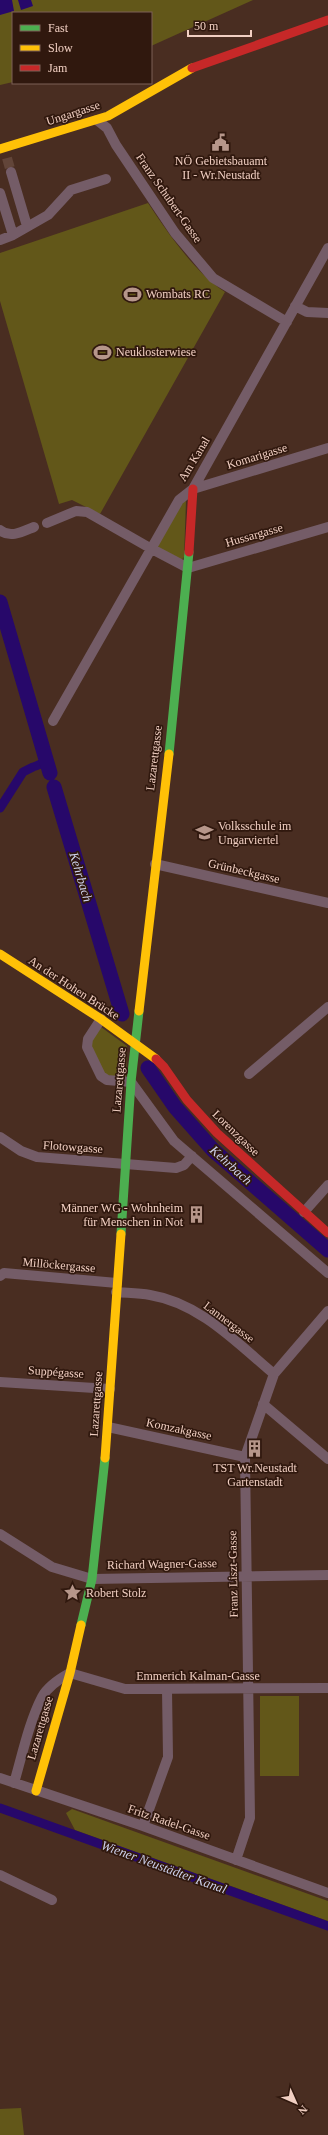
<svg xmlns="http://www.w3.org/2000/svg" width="328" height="2135" font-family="Georgia,serif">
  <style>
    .green { fill: #625719 }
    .water { fill: #27086a }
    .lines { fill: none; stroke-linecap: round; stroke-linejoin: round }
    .canal { stroke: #27086a; stroke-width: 9 }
    .river { stroke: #27086a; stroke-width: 15 }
    .street-tunnel { stroke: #624539; stroke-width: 10; stroke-dasharray: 10 5; stroke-linecap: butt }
    .street { stroke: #745c67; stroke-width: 10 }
    .fast { stroke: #4caf50; stroke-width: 9 }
    .slow { stroke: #ffc107; stroke-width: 9 }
    .jam { stroke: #c62828; stroke-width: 9 }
    .labels { text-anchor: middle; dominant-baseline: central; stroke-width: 3.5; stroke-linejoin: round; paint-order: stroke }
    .street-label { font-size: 12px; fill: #f1cfc2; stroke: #30180e }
    .poi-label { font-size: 12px; fill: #f1cfc2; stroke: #30180e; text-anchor: start }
    .water-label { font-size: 13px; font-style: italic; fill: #cdd0eb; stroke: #30180e }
  </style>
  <rect width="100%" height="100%" fill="#492d21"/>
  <path class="green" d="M0,0H253L151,46V13H13V82L0,85Z
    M148,203C167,232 196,274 225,292L100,514L72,500L59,504L0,301V253Z
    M186,501L184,557L181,561L158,547V544L181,502Z
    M101,1027L127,1046L126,1078L105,1075L91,1046V1041Z
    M260,1696H299V1776H260Z
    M72,1809L328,1901V1921L75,1830L66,1813Z
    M21,2108L24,2135H0V2109Z"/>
  <path class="water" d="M0,0H12L14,11L0,15Z
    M18,0H31L33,6L21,10Z"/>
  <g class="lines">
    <path class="canal" d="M36,766L47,761
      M0,808L23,772L33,767
      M0,1808L328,1926"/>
    <path class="river" d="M0,602L50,773
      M54,787L122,1014
      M148,1068L175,1107L213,1150L328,1250"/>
    <path class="street-tunnel" d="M7,158L11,172"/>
    <path class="street" d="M97,120L107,128L116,145L175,233L213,278L287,322
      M11,172L27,226
      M0,193L13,235
      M0,240L13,235L48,215L71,190L106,179
      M295,306L307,312L328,313
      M193,489L328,448
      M47,523L76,511L87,512L150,548L188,568L328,527
      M0,530C10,539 24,531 34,527
      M53,721L179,500L193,489L328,248
      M155,864L328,903
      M101,1019L88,1039L87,1047L101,1076L107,1080L131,1082L174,1141L328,1273
      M249,1074L328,1007
      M0,1137L21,1151L37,1157L176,1168L184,1165L192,1156
      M304,1212L328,1185
      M0,1276L4,1273L117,1283
      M116,1292C127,1293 139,1293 150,1295C200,1303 237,1343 274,1374
      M0,1382L110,1389
      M263,1404L328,1459
      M108,1427L245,1457
      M0,1534L52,1567L92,1579L328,1575
      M0,1778L143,1826L328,1893
      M14,1783C22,1756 29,1722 42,1697C48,1686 59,1679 70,1673L125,1689L328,1688
      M143,1826L168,1757L167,1690
      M236,1860L250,1818L245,1457L274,1374L328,1311
      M0,1875L52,1900"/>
    <path class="fast" d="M169,754L189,552
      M121,1234L131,1082L139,1011
      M81,1625L92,1579L105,1458"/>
    <path class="slow" d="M0,149L108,116L192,68
      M0,954L101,1019L156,1059
      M139,1011L169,754
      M105,1458L121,1234
      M36,1791L70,1673L81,1625"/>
    <path class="jam" d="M192,68L328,20
      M189,552L193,489
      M156,1059L164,1067L187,1100L217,1133L328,1233"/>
  </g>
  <defs>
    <symbol id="civic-bare" viewBox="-9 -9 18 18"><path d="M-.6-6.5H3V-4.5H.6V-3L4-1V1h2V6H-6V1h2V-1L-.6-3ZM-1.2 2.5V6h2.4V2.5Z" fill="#b6968a" stroke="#30180e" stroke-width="2.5" paint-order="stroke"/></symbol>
    <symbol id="stadium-bare" viewBox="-9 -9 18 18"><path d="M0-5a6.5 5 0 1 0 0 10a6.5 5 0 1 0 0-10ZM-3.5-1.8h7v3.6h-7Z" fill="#b6968a" stroke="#30180e" stroke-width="2.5" paint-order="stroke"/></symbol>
    <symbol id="school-bare" viewBox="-9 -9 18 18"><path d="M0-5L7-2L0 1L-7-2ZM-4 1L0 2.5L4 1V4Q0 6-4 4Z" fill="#b6968a" stroke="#30180e" stroke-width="2.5" paint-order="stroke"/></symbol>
    <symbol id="building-bare" viewBox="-9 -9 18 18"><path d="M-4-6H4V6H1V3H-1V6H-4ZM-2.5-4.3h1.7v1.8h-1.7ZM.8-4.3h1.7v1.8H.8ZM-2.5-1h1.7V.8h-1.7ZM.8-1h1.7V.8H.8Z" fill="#b6968a" stroke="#30180e" stroke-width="2.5" paint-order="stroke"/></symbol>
    <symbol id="sight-bare" viewBox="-9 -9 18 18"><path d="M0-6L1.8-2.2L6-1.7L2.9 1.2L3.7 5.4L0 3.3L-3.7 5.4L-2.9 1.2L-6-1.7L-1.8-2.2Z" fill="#b6968a" stroke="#30180e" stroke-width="2.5" paint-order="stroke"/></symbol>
  </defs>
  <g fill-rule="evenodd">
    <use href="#civic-bare" x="208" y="130" width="25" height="25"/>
    <use href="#stadium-bare" x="120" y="282" width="25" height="25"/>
    <use href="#stadium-bare" x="90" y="340" width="25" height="25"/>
    <use href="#school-bare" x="192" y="820" width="25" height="25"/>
    <use href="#building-bare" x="184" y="1202" width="25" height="25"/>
    <use href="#building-bare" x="242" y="1436" width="25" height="25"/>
    <use href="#sight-bare" x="60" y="1580" width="25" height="25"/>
  </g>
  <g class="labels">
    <g class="street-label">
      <text transform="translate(73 113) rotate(-18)">Ungargasse</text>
      <text transform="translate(169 198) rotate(55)">Franz Schubert-Gasse</text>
      <text transform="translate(257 456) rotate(-17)">Komarigasse</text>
      <text transform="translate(194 459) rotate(-59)">Am Kanal</text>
      <text transform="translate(254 535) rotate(-16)">Hussargasse</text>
      <text transform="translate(154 758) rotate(-83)">Lazarettgasse</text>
      <text transform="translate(244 871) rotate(13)">Grünbeckgasse</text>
      <text transform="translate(74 988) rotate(33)">An der Hohen Brücke</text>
      <text transform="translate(119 1080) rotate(-85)">Lazarettgasse</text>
      <text transform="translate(236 1133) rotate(44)">Lorenzgasse</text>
      <text transform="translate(73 1147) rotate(4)">Flotowgasse</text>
      <text transform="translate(59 1265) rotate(5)">Millöckergasse</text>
      <text transform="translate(229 1322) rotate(37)">Lannergasse</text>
      <text transform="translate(56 1372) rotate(4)">Suppégasse</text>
      <text transform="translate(96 1404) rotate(-86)">Lazarettgasse</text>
      <text transform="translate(179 1429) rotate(12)">Komzakgasse</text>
      <text transform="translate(162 1564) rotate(-1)">Richard Wagner-Gasse</text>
      <text transform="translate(233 1574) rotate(-91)">Franz Liszt-Gasse</text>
      <text x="198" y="1676">Emmerich Kalman-Gasse</text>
      <text transform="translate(40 1728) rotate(-74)">Lazarettgasse</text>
      <text transform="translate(169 1822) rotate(19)">Fritz Radel-Gasse</text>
    </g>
    <g class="poi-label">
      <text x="221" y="161" text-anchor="middle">NÖ Gebietsbauamt<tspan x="221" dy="14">II - Wr.Neustadt</tspan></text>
      <text x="146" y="294">Wombats RC</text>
      <text x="116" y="352">Neuklosterwiese</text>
      <text x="218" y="826">Volksschule im<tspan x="218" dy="14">Ungarviertel</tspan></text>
      <text x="183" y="1208" text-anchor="end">Männer WG - Wohnheim<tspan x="183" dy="14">für Menschen in Not</tspan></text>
      <text x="255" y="1468" text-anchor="middle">TST Wr.Neustadt<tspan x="255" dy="14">Gartenstadt</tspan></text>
      <text x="86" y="1593">Robert Stolz</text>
    </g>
    <g class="water-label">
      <text transform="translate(81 877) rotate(73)">Kehrbach</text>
      <text transform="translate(231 1165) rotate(42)">Kehrbach</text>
      <text transform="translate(164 1867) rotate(20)">Wiener Neustädter Kanal</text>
    </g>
  </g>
  <rect x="12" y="12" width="140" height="72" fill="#30180e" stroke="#7d6156"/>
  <rect x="20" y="25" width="20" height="6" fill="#4caf50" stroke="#7d6156"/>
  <text x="48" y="32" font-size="12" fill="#f1cfc2">Fast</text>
  <rect x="20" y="45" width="20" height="6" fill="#ffc107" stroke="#7d6156"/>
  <text x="48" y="52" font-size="12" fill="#f1cfc2">Slow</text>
  <rect x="20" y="65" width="20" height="6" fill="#c62828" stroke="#7d6156"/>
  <text x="48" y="72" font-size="12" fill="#f1cfc2">Jam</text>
  <g transform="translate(296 2103) rotate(135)" stroke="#30180e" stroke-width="3" paint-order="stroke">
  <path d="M0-3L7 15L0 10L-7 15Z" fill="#f1cfc2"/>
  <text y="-6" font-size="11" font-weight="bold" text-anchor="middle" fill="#f1cfc2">N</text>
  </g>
  <path d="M188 30v6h63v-6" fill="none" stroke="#f1cfc2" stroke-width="2"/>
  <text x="194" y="30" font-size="12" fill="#f1cfc2" stroke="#30180e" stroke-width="3" paint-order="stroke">50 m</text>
</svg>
